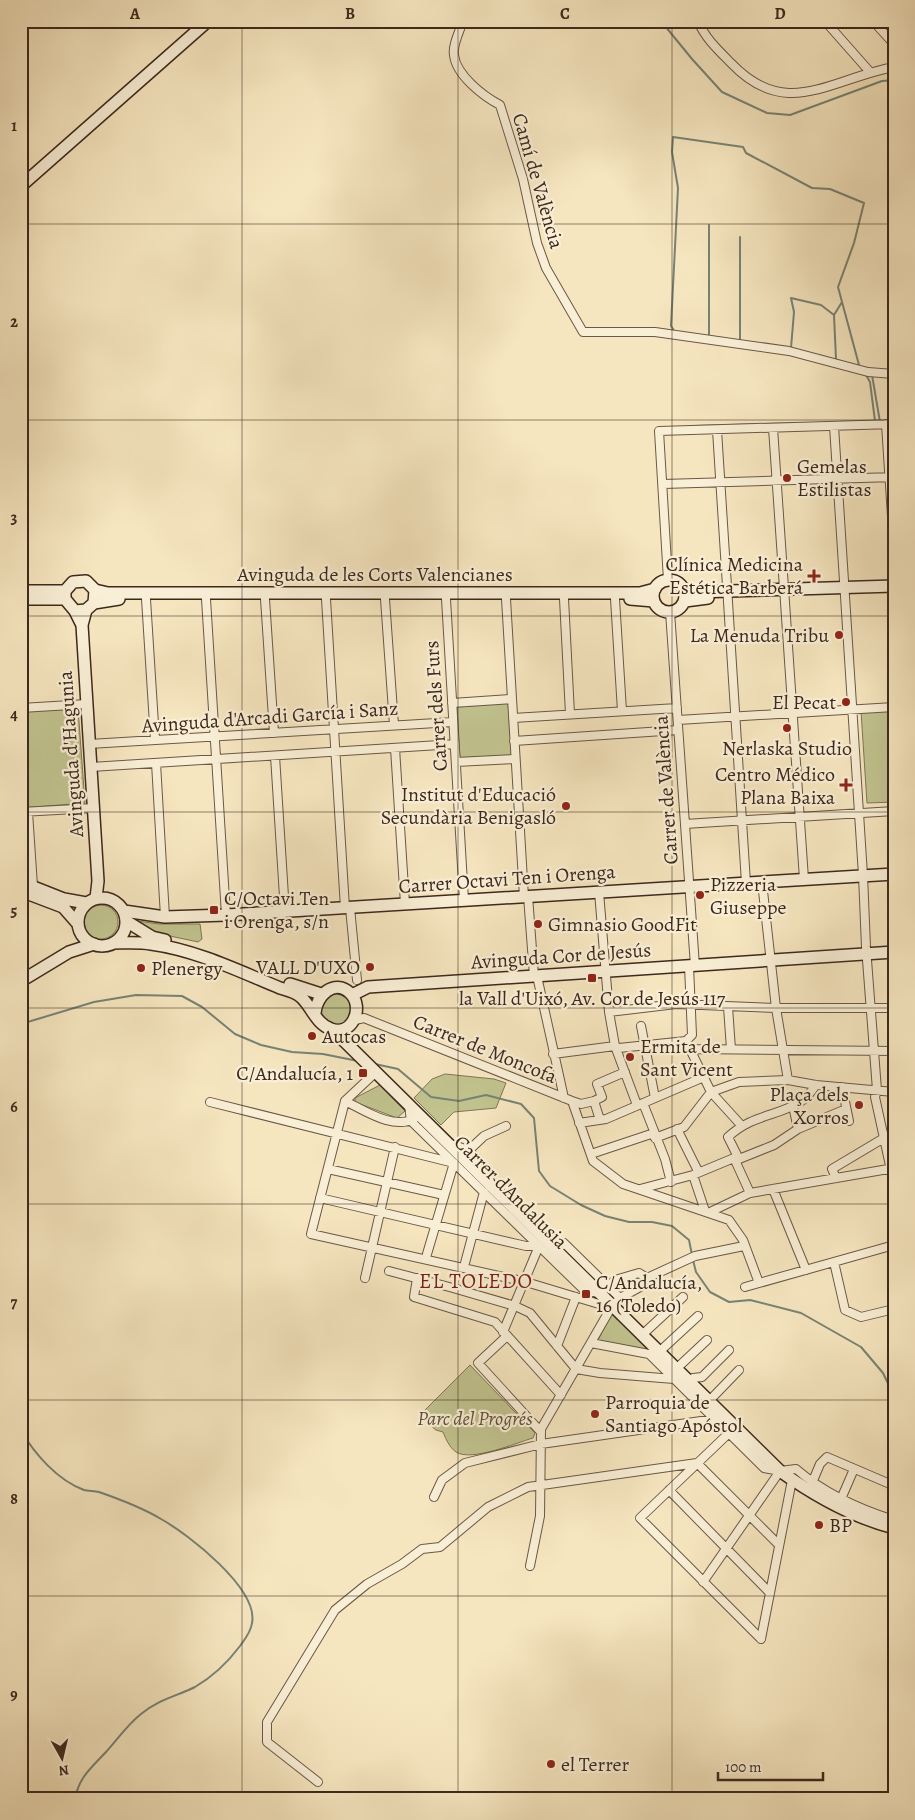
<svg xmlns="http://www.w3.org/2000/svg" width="915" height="1820" font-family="Alegreya,serif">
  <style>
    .green { fill: #c1c38f; stroke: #7f7656 }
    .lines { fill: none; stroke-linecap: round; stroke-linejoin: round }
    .stream { stroke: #778375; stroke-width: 2 }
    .street-casing { stroke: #6b5846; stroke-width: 10 }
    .secondary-casing { stroke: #3d281d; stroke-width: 14 }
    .street { stroke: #f9efd6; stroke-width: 8 }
    .secondary { stroke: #f9efd6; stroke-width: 11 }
    .grid { fill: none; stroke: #3d281d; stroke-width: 1; stroke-opacity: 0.55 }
    .poi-dot { fill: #8f2418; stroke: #f9efd6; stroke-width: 2 }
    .labels { text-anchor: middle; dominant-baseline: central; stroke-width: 4.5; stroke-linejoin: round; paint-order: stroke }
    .street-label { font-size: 20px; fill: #3d281d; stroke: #f9efd6 }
    .poi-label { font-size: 20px; fill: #3d281d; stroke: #f9efd6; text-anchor: start }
    .park-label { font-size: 20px; font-style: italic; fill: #5e4f3a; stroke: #f9efd6 }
    .neighbourhood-label { font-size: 21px; letter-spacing: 1px; fill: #7a1f14; stroke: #f9efd6 }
    .neatline { fill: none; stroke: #3d281d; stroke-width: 2 }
    .grid-label { font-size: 16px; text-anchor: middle; font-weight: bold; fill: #3d281d }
  </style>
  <rect width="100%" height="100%" fill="#f6e6c0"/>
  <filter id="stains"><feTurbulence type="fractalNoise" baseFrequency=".004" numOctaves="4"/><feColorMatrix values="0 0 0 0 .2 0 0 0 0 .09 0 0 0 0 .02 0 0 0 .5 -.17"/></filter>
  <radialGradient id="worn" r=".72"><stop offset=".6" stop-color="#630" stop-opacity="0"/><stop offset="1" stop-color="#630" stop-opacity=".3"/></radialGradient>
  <path class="green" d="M508,703L512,755L460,758L457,707Z
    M78,708L85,803L21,808L29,880L21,875V712Z
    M894,709V802L867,803L861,711Z
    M84 922a17 17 0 1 1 34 0a17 17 0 1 1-34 0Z
    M137,921L159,924H200L202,939L198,942C177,937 154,935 137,921Z
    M320 1009a16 16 0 1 1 32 0a16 16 0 1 1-32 0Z
    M445,1074L494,1079L506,1083L496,1108L454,1112L441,1125L414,1098L432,1079Z
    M380,1085L405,1111L397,1118L355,1102V1098Z
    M612,1313L649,1351L597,1342Z
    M470,1365L535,1433L533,1438C516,1443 471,1462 456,1452C449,1447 446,1439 443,1432L436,1430L425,1421V1410Z"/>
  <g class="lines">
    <path class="stream" d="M661,21L692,59L722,92L767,113L790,115L882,81L894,80
      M709,225V337
      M675,332L671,326L678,188L672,152L673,137L743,147L746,153L812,188L830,189L864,203L854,243L838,287L859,365
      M740,341V237
      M791,348L794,312L791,298L821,305L834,315
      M818,355L861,367
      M836,359L834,315L842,302
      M866,375L870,382L875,421
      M872,375L880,422
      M693,426L801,423
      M21,1024L94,1002L136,995L182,996L202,1007L235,1034L261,1045L292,1052L323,1054L358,1061
      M375,1064L398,1069L431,1097L459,1101L486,1095L521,1104L534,1118L539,1171L550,1186L581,1205L605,1216L629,1222H652L672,1226L689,1240L692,1255
      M693,1260L696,1272L710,1292L729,1302L750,1300L801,1313L861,1347L883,1373L894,1396
      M21,1431C35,1454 57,1480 84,1490C88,1491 94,1491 99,1492C119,1499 143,1508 161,1519C188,1534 259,1589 252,1623C251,1632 245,1639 240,1646C228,1662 212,1677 195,1687C177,1696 157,1700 141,1714C127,1725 117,1740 105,1753C91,1768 79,1777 75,1799"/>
    <defs>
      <path id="street" d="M463,21C460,30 452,46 454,55C456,75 483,96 500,105L523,179L537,243L546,268L583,332H655L789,351L868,372L894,374
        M698,21C705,38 718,50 731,63C786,121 830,79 894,67
        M825,21L870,72
        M873,21L894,44
        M886,424L894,547
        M834,426L863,875L866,947L877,1090L875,1097L894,1184
        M773,428L804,879
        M717,430L746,883
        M663,484L894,477
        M668,580L659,431L894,424
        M146,599L155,740
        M206,599L226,915
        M265,599L274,733
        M326,599L345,908
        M385,599L394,725
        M446,599L464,900
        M506,599L524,897
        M564,599L570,714
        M615,599L622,711
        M670,612L695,966
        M21,695L22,708
        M452,703L512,699
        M21,708L87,704
        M513,718L677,708
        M678,720L894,707
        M514,741L678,730
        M89,744L453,722
        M395,748L405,904
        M275,756L285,912
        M456,762L515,759
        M156,763L165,917
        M91,767L455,744
        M21,812L94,808
        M28,812L33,886
        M685,824L894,811
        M762,882L776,1008L788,1080
        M599,892L609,1012L615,1046L637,1105
        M528,896L534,976
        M350,908L357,980
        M537,976L564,1098
        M728,1007L731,1049
        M609,1012L676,1004L776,1008H894
        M355,1020L364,1018L572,1101L593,1161L623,1184L729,1220L743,1240L759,1283
        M641,1026L655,1098
        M686,1041L692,1035L689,966
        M688,1045L711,1092L741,1125
        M690,1049L894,1051
        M553,1054L615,1046L619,1048L686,1041
        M376,1072L345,1101L311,1234L526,1282L599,1304L612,1306
        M842,1087L849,1121
        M345,1101C364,1110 394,1131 415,1118
        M572,1101L581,1104L594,1101L600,1120
        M594,1101L602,1097L597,1084L625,1072
        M210,1102L454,1163L427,1254
        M643,1103L665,1159L671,1182
        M409,1105L411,1121L585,1291L600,1293L615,1280L639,1273L647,1278
        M793,1106L798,1129
        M579,1123L606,1119L704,1077
        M677,1129L698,1171
        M655,1138L684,1127L711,1092L739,1082L788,1080L816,1085L894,1092
        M449,1144C470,1147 488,1165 491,1186
        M468,1151L484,1136L506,1126
        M591,1154L654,1133
        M734,1158L750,1193
        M739,1159L728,1137C754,1113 779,1117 803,1100C808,1097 812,1090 816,1085
        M328,1169L444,1195
        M693,1175L705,1211
        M836,1178L832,1169L894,1132
        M640,1189L693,1175L734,1158L739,1159L774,1145L798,1129L846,1109
        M773,1189L806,1270
        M320,1198L526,1246H539L503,1332
        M710,1212L750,1193L894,1168
        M834,1262L845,1310L861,1317L894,1309
        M465,1263L484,1192
        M389,1271L453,1288L515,1306L530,1313L576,1369L600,1373L674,1379
        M365,1278L395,1147
        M417,1278L414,1297L495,1322L561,1395
        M745,1287L894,1245
        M620,1298L640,1287L647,1278L695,1256L744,1246
        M642,1335L683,1297
        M507,1336L478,1363L541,1432
        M591,1343L649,1354L764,1468L780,1471L796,1469C824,1493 859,1509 894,1520
        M557,1346L576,1297
        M659,1352L698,1316
        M676,1369L707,1340
        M690,1382L693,1378L702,1377L729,1350
        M709,1401L739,1370
        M729,1433L640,1518L761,1639
        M697,1463L779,1545
        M812,1483L820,1464L827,1457L890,1484L894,1490
        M669,1490L770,1593
        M434,1497L442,1480L465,1463L541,1444L715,1419
        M841,1499L854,1469
        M530,1566L540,1516L541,1429L612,1306L620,1298L564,1243L557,1250
        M703,1582L780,1471
        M761,1639L792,1480
        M318,1782L267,1742V1722L335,1610L367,1584L402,1564L422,1549L440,1547L488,1507L528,1487L697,1463"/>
      <path id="secondary" d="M21,186L208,21
        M653 596a16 16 0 1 1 32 0a16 16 0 1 1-32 0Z
        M684,589L696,592L894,586
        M95,590L108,593H640L655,589
        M21,591H65
        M25,599H65
        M630,599L654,601
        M685,601L708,598
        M94,603L119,599
        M86,610L82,625L98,881L96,898
        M75,611L86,610L94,603L95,590L86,581L73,582L65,591V599L75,611L82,625
        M21,882L64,899L86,903
        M21,891L63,907L77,923
        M78 922a24 24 0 1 1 48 0a24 24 0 1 1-48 0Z
        M124,911L165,917L226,915L894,874
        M126,921L152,937L165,940
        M113,943C126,943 139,942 151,944C196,950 239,971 280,988C287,990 296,992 301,997C312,1007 316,1024 331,1029C352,1037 365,1007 350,993C334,978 316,996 315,1013
        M21,981L69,952L94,944
        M290,984L321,994
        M352,995L368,987L894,952
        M333,1030L780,1471C815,1496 852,1517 894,1528"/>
    </defs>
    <use href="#street" class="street-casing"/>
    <use href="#secondary" class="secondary-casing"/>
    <use href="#street" class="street"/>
    <use href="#secondary" class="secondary"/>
  </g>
  <path class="grid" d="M242,21V1799M458,21V1799M672,21V1799M21,224H894M21,420H894M21,616H894M21,812H894M21,1008H894M21,1204H894M21,1400H894M21,1596H894"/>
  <g class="poi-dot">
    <circle cx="787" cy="478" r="5"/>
    <path d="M811.5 568.5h5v5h5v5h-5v5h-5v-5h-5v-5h5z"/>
    <circle cx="839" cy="635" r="5"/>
    <circle cx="846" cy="702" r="5"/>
    <circle cx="787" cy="728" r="5"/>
    <path d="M843.5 777.5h5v5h5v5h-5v5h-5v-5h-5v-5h5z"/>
    <circle cx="566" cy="806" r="5"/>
    <circle cx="700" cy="895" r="5"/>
    <rect x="209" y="905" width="10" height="10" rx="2.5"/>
    <circle cx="538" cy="924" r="5"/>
    <circle cx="370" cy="967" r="5"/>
    <circle cx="141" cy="968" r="5"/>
    <rect x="587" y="973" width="10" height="10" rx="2.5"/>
    <circle cx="312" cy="1036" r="5"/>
    <circle cx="630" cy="1057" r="5"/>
    <rect x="358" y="1068" width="10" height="10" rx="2.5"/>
    <circle cx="859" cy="1105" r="5"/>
    <rect x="581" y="1289" width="10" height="10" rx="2.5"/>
    <circle cx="595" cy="1414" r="5"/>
    <circle cx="819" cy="1525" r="5"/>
    <circle cx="551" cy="1764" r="5"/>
  </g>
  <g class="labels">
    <g class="street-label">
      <text transform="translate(538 181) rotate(74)">Camí de València</text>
      <text x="375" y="574">Avinguda de les Corts Valencianes</text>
      <text transform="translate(436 706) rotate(-94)">Carrer dels Furs</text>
      <text transform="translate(270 717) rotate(-4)">Avinguda d'Arcadi García i Sanz</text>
      <text transform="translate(71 754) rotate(-94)">Avinguda d'Hagunia</text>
      <text transform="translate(666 790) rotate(-94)">Carrer de València</text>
      <text transform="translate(507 879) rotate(-4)">Carrer Octavi Ten i Orenga</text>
      <text transform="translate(561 956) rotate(-4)">Avinguda Cor de Jesús</text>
      <text transform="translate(485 1049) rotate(22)">Carrer de Moncofa</text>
      <text transform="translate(511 1192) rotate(45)">Carrer d'Andalusia</text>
    </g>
    <g class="poi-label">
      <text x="797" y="466">Gemelas<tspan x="797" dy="23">Estilistas</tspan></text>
      <text x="803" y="564" text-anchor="end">Clínica Medicina<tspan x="803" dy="23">Estética Barberá</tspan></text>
      <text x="829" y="635" text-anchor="end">La Menuda Tribu</text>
      <text x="836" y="702" text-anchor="end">El Pecat</text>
      <text x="787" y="748" text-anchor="middle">Nerlaska Studio</text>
      <text x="835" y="774" text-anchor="end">Centro Médico<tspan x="835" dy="23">Plana Baixa</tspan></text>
      <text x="556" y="794" text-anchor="end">Institut d'Educació<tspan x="556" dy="23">Secundària Benigasló</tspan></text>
      <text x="710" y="884">Pizzeria<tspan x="710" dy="23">Giuseppe</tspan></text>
      <text x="224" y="898">C/Octavi Ten<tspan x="224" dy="23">i Orenga, s/n</tspan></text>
      <text x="548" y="924">Gimnasio GoodFit</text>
      <text x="360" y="967" text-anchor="end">VALL D'UXO</text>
      <text x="151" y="968">Plenergy</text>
      <text x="592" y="998" text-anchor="middle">la Vall d'Uixó, Av. Cor de Jesús 117</text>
      <text x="322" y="1036">Autocas</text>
      <text x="640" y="1046">Ermita de<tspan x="640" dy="23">Sant Vicent</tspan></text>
      <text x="353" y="1073" text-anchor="end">C/Andalucía, 1</text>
      <text x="849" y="1094" text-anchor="end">Plaça dels<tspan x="849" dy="23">Xorros</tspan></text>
      <text x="596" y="1282">C/Andalucía,<tspan x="596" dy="23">16 (Toledo)</tspan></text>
      <text x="605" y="1402">Parroquia de<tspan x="605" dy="23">Santiago Apóstol</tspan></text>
      <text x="829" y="1525">BP</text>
      <text x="561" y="1764">el Terrer</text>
    </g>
    <g class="park-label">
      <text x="475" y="1418">Parc del Progrés</text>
    </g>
    <g class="neighbourhood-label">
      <text x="476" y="1281">EL TOLEDO</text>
    </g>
  </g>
  <rect width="915" height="1820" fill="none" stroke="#f6e6c0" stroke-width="55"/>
  <g transform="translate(62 1758) rotate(172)" stroke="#f9efd6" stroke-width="4" paint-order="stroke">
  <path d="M0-4L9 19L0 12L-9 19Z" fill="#3d281d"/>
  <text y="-8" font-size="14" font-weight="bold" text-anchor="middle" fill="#3d281d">N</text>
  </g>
  <path d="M718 1772v8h105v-8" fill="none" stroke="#3d281d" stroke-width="2.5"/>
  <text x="725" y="1772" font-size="15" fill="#3d281d" stroke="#f9efd6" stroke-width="4" paint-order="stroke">100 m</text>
  <rect x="28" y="28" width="860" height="1764" class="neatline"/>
  <g class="grid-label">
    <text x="135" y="19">A</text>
    <text x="350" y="19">B</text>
    <text x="565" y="19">C</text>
    <text x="780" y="19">D</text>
    <text x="14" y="131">1</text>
    <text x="14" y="327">2</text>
    <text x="14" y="523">3</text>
    <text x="14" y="720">4</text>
    <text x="14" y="916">5</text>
    <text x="14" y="1112">6</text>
    <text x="14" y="1308">7</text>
    <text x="14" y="1504">8</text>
    <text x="14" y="1700">9</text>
  </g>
  <rect width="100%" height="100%" filter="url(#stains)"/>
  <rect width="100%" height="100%" fill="url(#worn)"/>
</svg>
